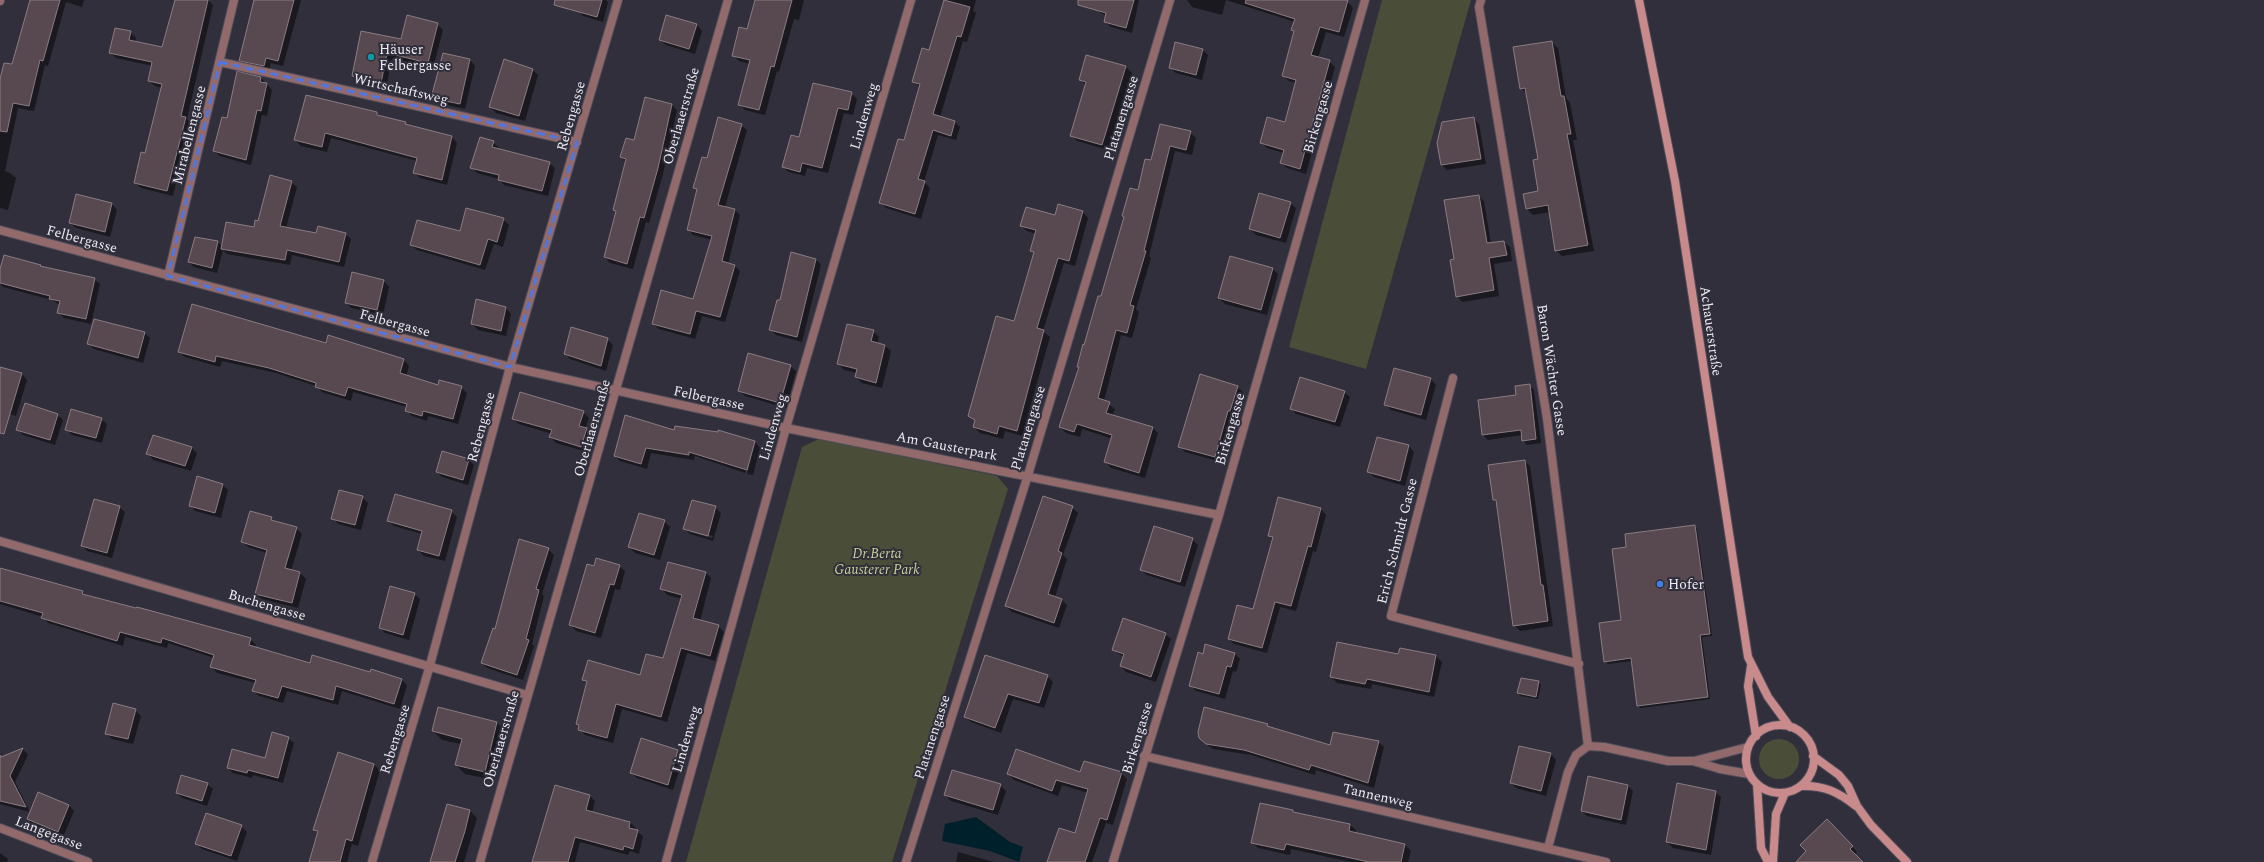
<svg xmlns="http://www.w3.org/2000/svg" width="2264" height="862" font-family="Spectral,serif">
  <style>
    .green { fill: #4a4e38 }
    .water { fill: #00202b }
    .shadow { fill: #0007; fill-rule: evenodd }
    .building { fill: #57494f; stroke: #8c7c83 }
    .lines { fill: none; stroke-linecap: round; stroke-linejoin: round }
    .street-casing { stroke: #4e4d59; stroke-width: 10 }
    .secondary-casing { stroke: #4e4d59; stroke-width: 10 }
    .street { stroke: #926a6b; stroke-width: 8 }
    .secondary { stroke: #c98a8c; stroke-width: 8 }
    .marked { fill: none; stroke: #5176df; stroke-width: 3; stroke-dasharray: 8 5; stroke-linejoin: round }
    .culture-dot { fill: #0f9aa8; stroke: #302f3b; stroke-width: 1.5 }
    .shop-dot { fill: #3f7fe0; stroke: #302f3b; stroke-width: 1.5 }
    .labels { text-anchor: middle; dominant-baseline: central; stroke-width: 4; stroke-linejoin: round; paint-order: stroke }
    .poi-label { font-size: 14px; fill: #edecf5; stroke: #302f3b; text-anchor: start }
    .street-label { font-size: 14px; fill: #edecf5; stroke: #302f3b }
    .park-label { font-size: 14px; font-style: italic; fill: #c7d394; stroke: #302f3b }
  </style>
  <rect width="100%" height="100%" fill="#302f3b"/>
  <path class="green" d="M1382,0H1471L1366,369L1289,347Z
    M819,439L997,476L1008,489L892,862H686L802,447Z
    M1759 759a20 20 0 1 1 40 0a20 20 0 1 1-40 0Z"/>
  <path class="water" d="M976,817L1010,842L1023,847L1019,862L990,851L942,841L945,824Z"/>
  <path class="shadow" d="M31,0H84L82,7L66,2L48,66L45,65L34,111L18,108L5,171L10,173L16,178L8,210L0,208V83L13,66Z
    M176,0H208L213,5L187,119L191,123L173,196L141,188L135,183L146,154L162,88L155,86L149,81L153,66L116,58L110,52L130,32L136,38L135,42L163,48Z
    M256,0H301L283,66L271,63L269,71L246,66L240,60Z
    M569,0H606L608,2L603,22L583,16Z
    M755,0H804L799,20L794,19L779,72L777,71L765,115L745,110L739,104L750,64L739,61L733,55L748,31Z
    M945,0H976L973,11L976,13L967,42L963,41L940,117L955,122L960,127L956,140L938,135L924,182L930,188L921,219L886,208L880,202L904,141L920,87L913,81L930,51Z
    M1099,0H1139L1132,33L1111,27L1105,22L1106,16L1096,10Z
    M1187,0H1341L1348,2L1353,8L1344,37L1326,32L1318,58L1329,61L1335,67L1306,174L1287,168L1281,163L1284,153L1267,148L1261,142L1286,123L1296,83L1289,81L1283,76L1295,32V22L1226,0L1222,15L1192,7Z
    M437,24L443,30L433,68L392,58L386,88L358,82L353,76L401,41Z
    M697,25L702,31L695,54L666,45L660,40Z
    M1552,42L1558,48L1566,98L1570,103L1577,140H1573L1594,251L1562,256L1556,250L1550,212L1533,215L1527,209L1539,192V160L1527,94L1521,88Z
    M1203,50L1208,55L1202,80L1176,73L1170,68Z
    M1087,56L1126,67L1132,73L1108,150L1077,141L1071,135L1086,86L1080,79Z
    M470,60L475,66L465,109L438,103L433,98Z
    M533,70L538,75L525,121L496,113L490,107Z
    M237,73L261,78L272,90L267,116L262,115L251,165L220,156L214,151L228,120Z
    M851,93L857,99L853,115L844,113L828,173L807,168L805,176L788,172L783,166L800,138Z
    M672,105L677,110L663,174L649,223L646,222L633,269L610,263L605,257L617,212L614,209L626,162L621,157Z
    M377,113L380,117L405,123L408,126L452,137L457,143L447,185L420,178L414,172L417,161L331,138L327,152L301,146L295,140Z
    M1473,118L1479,124L1486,164L1447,170L1442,165Z
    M741,125L747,130L725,207L735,210L740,215L728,264L735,266L740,271L725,322L702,316L695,339L659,329L653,324L694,300L712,240L693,235L688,229L698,191L694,187L708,159Z
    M1161,125L1190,132L1196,138L1192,155L1175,151L1149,256L1151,258L1136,309L1139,312L1132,338L1121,335L1104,401L1115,409L1112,416L1153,428L1158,433L1145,478L1111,468L1106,462L1113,439L1082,429L1080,437L1066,433L1060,427L1085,346L1138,192L1152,162Z
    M493,142L499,148L498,150L549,163L555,168L548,196L504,185L499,179L477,173L471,167Z
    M291,182L297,187L286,228L317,234H345L351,239L344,267L292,255L290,265L227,254L223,250L217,273L194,267L189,262L196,238L218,242L222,246L255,228Z
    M1479,196L1484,201L1491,244L1504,242L1510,247L1512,261L1494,264L1499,296L1462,302L1457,296L1455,260Z
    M1290,203L1296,208L1286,243L1256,235L1250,229Z
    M112,204L117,210L110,237L76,228L70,223Z
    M1058,205L1083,212L1088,218L1075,266L1064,263L1043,331L1050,337L1022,436L1005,431L1003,439L980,433L974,427L976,422L969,415L1015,322L1035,254L1032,250L1036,234L1027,231L1021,226L1055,216Z
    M503,219L509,225L503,247L494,244L485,270L417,250L411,245Z
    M5,256L43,268L94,279L100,284L91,324L64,318L58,312L60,305L52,300L3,287L0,284V273Z
    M816,259L821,265L802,342L776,335L770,329L780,302Z
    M1272,268L1278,274L1267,315L1225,304L1219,298Z
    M352,274L384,281L389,287L383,315L351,308L346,302Z
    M506,308L511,314L506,336L478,330L472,324Z
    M873,331L879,337L877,344L885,346L891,351L882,388L862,383L856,377L857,373L844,370L839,364Z
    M144,333L150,338L143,363L94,349L88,344Z
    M607,339L613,345L606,371L570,359L565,353Z
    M327,344L361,348L404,360L409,366L406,376L438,386L461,387L467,393L458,424L428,416L427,421L412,416L406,410L407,407L353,392L351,401L322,392L316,386L276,373L222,361L220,367L185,357L179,352Z
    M790,366L796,371L786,408L745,396L739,390Z
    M0,368L22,374L27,380L16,416L0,411Z
    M1431,379L1436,385L1426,420L1391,410L1385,404Z
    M1529,385L1534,390L1541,443L1527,445L1523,440L1522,435L1488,440L1483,435L1479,401L1517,396Z
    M1237,387L1243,392L1236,416L1233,415L1221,462L1185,452L1180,446Z
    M1344,392L1350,397L1340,427L1296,414L1291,408Z
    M583,412L589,418L585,429L592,434L587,452L556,443L550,437L552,434L519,424L513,419Z
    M58,415L63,420L55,445L23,435L18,430Z
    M101,419L107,424L102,443L72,435L67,430Z
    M675,431L718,434L755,442L760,448L753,475L747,474L755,444H753L745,473L695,456L694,460L651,453L647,469L620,461L615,456Z
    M1378,438L1409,446L1414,452L1405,486L1374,477L1369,472Z
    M191,447L197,453L191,471L153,460L148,454Z
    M468,460L474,465L468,485L442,477L437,472Z
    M1524,461L1530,466L1553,626L1520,631L1514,625L1497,503L1494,500Z
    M198,478L223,485L228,490L221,518L195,511L190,505Z
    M362,497L368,503L361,530L338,524L333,518Z
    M119,507L125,512L112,558L87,551L82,546Z
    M715,507L721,513L713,541L690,534L685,529ZM690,530L713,536L712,538L690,532Z
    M1072,507L1078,513L1063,555L1067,559L1055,597L1062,600L1067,605L1059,628L1012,612L1006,606Z
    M1321,509L1326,515L1316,552L1313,551L1296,611L1280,607L1267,653L1234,644L1229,639L1254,611L1273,539L1269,535Z
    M451,511L457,517L445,561L424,556L418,550L422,534L394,526L388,521Z
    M271,518L276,523L296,528L302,534L291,571L300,573L306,579L298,608L262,599L256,594L267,553L248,547L242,542Z
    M664,521L670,527L660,560L635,553L629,547Z
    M1695,526L1697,529L1712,636L1702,637L1710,699L1641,708L1638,706L1632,661L1608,664L1605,661L1622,621L1627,548Z
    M1192,539L1198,545L1185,587L1147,575L1141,570Z
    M548,549L554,555L542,594L544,596L532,644L534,646L523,680L487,668L482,663L496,630Z
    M619,566L625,571L620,590L615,589L601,638L576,631L570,625L595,567Z
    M0,567L4,570L82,592L87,597L250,639L256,645L255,648L310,664L370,673L371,670L402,680L407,685L400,709L342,691L338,705L287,691L283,703L259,696L253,690L256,683L217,673L212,667L214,658L168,643L167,648L125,637L123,646L48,623L43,617L0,604Z
    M706,573L711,578L700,621L718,626L724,632L715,661L687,653L667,722L622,709L613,743L585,735L577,724L587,683L583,679L641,676L664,660L682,599L667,595L662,589Z
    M414,594L420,599L409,640L385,633L380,627Z
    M1165,634L1171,639L1156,682L1126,672L1121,666L1124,657L1113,650Z
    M1400,649L1436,656L1442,662L1434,697L1372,684L1371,689L1337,683L1331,677L1399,656Z
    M1234,653L1240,659L1236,672L1233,671L1225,699L1196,691L1190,685L1203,655Z
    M986,657L1047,676L1053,682L1044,708L1013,699L1001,733L971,722L965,717Z
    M1539,682L1541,685L1538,699L1521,696L1518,693Z
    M135,710L141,716L133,744L112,739L106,733Z
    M497,723L505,731L493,780L465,774L456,765L461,744L442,740L433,731Z
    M1267,725L1271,728L1331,747L1378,742L1384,747L1374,788L1316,770L1315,775L1251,755L1213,749L1206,744Z
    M288,738L294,743L283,783L253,775L252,778L233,773L228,768L266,759Z
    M641,740L678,751L684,756L673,790L637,778L631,773Z
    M23,749L28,755L15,782L30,812L0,804V753L2,758Z
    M339,753L374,765L380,770L358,846L352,844L347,862H310L318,833L314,829Z
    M1551,754L1556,760L1546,796L1516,788L1511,783Z
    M1121,773L1127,779L1113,825L1106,823L1092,862H1051L1075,835L1088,793L1062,785L1058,796L1014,780L1008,774Z
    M207,784L213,789L207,806L182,798L177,793Z
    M1000,785L1006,791L998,815L951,801L945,795Z
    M1628,786L1633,791L1626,825L1587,816L1582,811Z
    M1715,792L1721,797L1711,855L1673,848L1667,842Z
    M590,796L595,801L592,813L630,822L636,828L635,830L643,836L639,854L630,851L628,855L580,842L575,862H535Z
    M69,805L74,811L63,837L33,825L28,819Z
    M447,805L470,811L477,818L464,862H431Z
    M1293,811L1296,814L1350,825L1356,830L1355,833L1405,845L1411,851L1408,862H1351L1291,849L1290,855L1258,848L1253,843Z
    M1827,820L1857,852L1855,855L1862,862H1821Z
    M241,826L247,832L237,861L202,849L196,843Z
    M958,852L994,862H956Z
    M0,853L8,859L7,862H0Z"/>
  <path class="building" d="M30,0H60L43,61L40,60L29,106L13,103L7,132L0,131V79L4,63L12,64Z
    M175,0H208L181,116L186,117L167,191L134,183L141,152L145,153L162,84L148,81L152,62L109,53L115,28L131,31L129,40L162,47Z
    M254,0H294L278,61L266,58L264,66L239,61Z
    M555,0H602L597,17L554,5Z
    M755,0H792L774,67L771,66L759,110L738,105L750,60L732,56L739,27L747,29Z
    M944,0L970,7L961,37L957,36L933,114L955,121L951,136L933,130L918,179L925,181L915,214L879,203L898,139L904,140L920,84L912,82L922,48L929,50Z
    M1078,0H1134L1126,28L1104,22L1106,13L1078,5Z
    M1246,0H1348L1339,32L1320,27L1311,55L1330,60L1300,169L1280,163L1284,150L1260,143L1267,117L1285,122L1296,80L1282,76L1294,31L1291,30L1295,19L1245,3Z
    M407,15L438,23L428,63L387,53L381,83L352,76L361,31L401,39Z
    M666,15L697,24L689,49L659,40Z
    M1552,41L1561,96H1564L1571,134H1567L1588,245L1555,251L1548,205L1526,209L1523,194L1538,191L1533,160L1538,159L1525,88L1520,89L1513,47Z
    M1175,42L1203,49L1196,75L1169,68Z
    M443,53L470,59L460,104L431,98Z
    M1086,55L1126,66L1102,145L1070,136L1086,82L1079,80Z
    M504,59L533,69L519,116L489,107Z
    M237,71L261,77L260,82L267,83L261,111L257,110L246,160L213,151L222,117L227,118Z
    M813,83L852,92L848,110L838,108L822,168L802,163L800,172L782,167L791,135L799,137Z
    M306,95L377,112V115L406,122L405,124L452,136L442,180L413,173L417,158L325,133L322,147L294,140Z
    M645,97L672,104L658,168L644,218L640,217L627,264L604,257L616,211L613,210L626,159L620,157L626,138L634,140Z
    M718,117L742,124L718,205L735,209L722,261L735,265L720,317L696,311L690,334L652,324L661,290L693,299L712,236L687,230L697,189L693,188L702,157L707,158Z
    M1474,117L1481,159L1441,165L1437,143L1442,122Z
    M1160,124L1191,131L1186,150L1170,146L1144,251H1146L1130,305L1134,306L1127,333L1116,330L1098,398L1110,402L1106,413L1153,427L1139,473L1104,462L1112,435L1077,424L1074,432L1059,427L1079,367H1077L1083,344L1084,345L1098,296H1101L1124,217L1122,216L1130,188L1138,190L1145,159L1151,160Z
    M480,137L494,141L492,147L550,162L542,191L498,180L499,175L470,168Z
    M270,175L292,181L280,226L316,233L318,226L346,233L339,262L287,250L285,260L221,249L226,222L254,227L255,220L258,221Z
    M1259,193L1291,202L1280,238L1249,229Z
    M76,194L112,203L105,232L69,223Z
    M1479,195L1487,243L1504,241L1507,255L1489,258L1494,290L1456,297L1450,260L1454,259L1444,200Z
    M1058,204L1083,211L1069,261L1058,258L1037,328L1044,330L1017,431L999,426L997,434L973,427L975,420L968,416L996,316L1014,321L1034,252L1030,251L1036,230L1020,226L1026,207L1055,215Z
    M466,208L504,218L497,242L488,239L480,265L410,245L417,220L460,231Z
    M195,237L218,241L212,268L188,262Z
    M791,252L816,259L797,337L769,330L777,300H780Z
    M4,255L41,265L40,266L95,278L86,319L57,313L60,301L49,299L50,296L0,283V269Z
    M1230,256L1273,268L1261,310L1218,298Z
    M352,272L384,280L377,310L345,303Z
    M476,299L506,307L501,331L471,324Z
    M192,304L326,343L328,335L404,359L400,373L438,385L439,380L462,386L453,419L423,411L422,416L405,411L407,404L348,387L345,396L315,387L316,383L269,368L216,356L215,362L178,352Z
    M94,319L145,332L138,358L87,344Z
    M847,324L874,330L871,341L885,345L876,383L855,377L857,369L837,364Z
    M571,327L608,338L601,366L564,354Z
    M748,353L791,365L780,403L738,391Z
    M0,367L22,373L4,434L0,433Z
    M1394,368L1431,378L1421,415L1384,405Z
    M1200,374L1238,386L1230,411H1228L1215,457L1178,447Z
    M1300,377L1345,391L1335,422L1290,409Z
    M1530,384L1536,439L1522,441L1521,430L1482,435L1478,400L1516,395L1515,386Z
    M520,392L584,411L579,426L587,428L581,447L549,437L552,430L512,419Z
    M25,403L58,414L50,440L16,430Z
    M71,409L102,418L96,438L65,430Z
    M625,415L674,430L675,426L718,432V430L755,441L747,470L689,452V455L646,448L641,464L614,456Z
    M153,435L192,447L185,466L146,454Z
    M1377,437L1409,445L1400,481L1367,472Z
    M442,451L469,459L463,480L436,472Z
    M1525,460L1541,585H1543L1548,621L1513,626L1496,500H1493L1488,465Z
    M197,476L223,484L215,513L189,506Z
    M339,490L363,496L355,525L331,519Z
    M395,494L452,510L439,556L417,550L422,531L387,521Z
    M1043,496L1073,506L1058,551L1062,553L1048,594L1062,599L1054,623L1005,606Z
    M1278,497L1321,508L1311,547L1308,546L1291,606L1275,602L1262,648L1228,639L1237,605L1253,609L1273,537L1268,536Z
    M94,499L120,506L107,553L81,546Z
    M692,500L716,506L708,536L683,529Z
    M250,511L272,517L271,520L297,527L285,568L300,572L292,603L255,594L267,550L241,542Z
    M639,513L665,520L654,555L628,547Z
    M1695,525L1710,634L1700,635L1708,697L1637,706L1631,658L1604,662L1599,623L1621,620L1612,549L1626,547L1625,534Z
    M1154,526L1193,538L1180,582L1140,570Z
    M519,539L549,548L536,589L539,590L526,639L529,640L517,675L481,663L493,628L495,629Z
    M596,558L620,565L614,585L610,584L595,633L569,625L587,564L594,566Z
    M668,562L706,572L693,618L719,625L710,656L681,648L661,717L616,704L607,738L578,730L579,725L576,724L587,681L582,680L588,660L640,675L646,654L663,658L682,595L660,589Z
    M0,568L83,591L82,594L136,608L137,607L251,638L249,645L310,663L312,655L370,672L371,669L402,679L394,704L336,686L333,700L282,686L278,698L252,691L256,680L210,667L214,655L162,638L161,643L120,632L117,641L41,618L43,613L0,601Z
    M390,586L415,593L403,635L379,628Z
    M1123,618L1166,633L1151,677L1120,666L1124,654L1112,650Z
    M1337,642L1398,654L1400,648L1436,655L1429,692L1367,679L1365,684L1330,677Z
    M1205,644L1235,653L1231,667L1227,666L1219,694L1189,686L1198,652L1203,654Z
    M985,655L1048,675L1039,703L1008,694L995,728L964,717Z
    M1521,678L1539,681L1536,697L1517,693Z
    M113,703L136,709L128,739L105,734Z
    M438,707L497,722L485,772L455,765L462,739L432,731Z
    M1204,707L1268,724L1267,726L1330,745L1333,732L1379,741L1368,783L1311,765L1309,770L1244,750L1206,744L1199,738L1198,732Z
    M272,732L289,737L278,778L248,770L247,773L227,768L232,749L265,758Z
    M641,738L678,750L668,785L630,773Z
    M1519,746L1551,753L1541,791L1510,783Z
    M23,748L10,776L26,807L0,801V755L1,757Z
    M1016,749L1080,772L1084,761L1122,772L1107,820L1100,818L1085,862H1047L1059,828L1075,833L1088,789L1056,780L1052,791L1007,774Z
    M338,752L374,764L352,841L346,839L340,862H309L318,831L313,830Z
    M952,770L1001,784L993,810L944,795Z
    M181,775L208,783L202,801L176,793Z
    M1588,776L1628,785L1621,820L1581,811Z
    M1677,783L1716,791L1706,850L1666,842Z
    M555,785L590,795L586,810L630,822L629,828L638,830L633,849L624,846L623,850L575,837L568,862H532Z
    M38,792L69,805L58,832L27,819Z
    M1260,803L1293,810V812L1350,824L1349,831L1405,844L1401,862H1369L1286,844L1284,850L1251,843Z
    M447,804L470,810L465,831L455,862H430Z
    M206,813L242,825L231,856L195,844Z
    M1827,819L1853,846L1850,849L1863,862H1796L1806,851L1800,845Z"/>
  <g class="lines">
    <defs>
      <path id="street" d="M1481,0L1479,7L1547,418L1588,746
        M0,1V0
        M220,62L577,142
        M0,230L510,367L786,428L1219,515
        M168,276L234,0
        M1453,378L1391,616L1579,664
        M0,541L527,695
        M1144,756L1606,862
        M1694,761L1748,747
        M0,828L88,862
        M1548,848L1568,772L1576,755L1588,746L1604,747L1668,761H1693L1720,769L1749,774
        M372,862L430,665L510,367L618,0
        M480,862L728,0
        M666,862L786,428L911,0
        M906,862L1028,475L1170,0
        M1113,862L1219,515L1365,0"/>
      <path id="secondary" d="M1639,0L1675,181L1748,657L1768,697L1790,727
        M1751,666L1748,686L1756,736
        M1746 759a34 34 0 1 1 68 0a34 34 0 1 1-68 0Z
        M1813,756L1839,775L1848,786L1857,806L1871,825L1907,862
        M1757,784L1761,848L1768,862
        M1801,786C1824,785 1838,792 1856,806
        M1773,862L1776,814L1785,793"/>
    </defs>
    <use href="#street" class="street-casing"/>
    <use href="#secondary" class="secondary-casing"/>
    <use href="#street" class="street"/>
    <use href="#secondary" class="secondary"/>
  </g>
  <path class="marked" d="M220,62L577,142L510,367L168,276Z"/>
  <circle class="culture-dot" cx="371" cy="57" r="4"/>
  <circle class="shop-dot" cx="1660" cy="584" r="4"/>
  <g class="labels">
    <g class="poi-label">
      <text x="379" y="49">Häuser<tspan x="379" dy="16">Felbergasse</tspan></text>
      <text x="1668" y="584">Hofer</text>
    </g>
    <g class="street-label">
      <text transform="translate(401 89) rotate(13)">Wirtschaftsweg</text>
      <text transform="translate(571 116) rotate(-74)">Rebengasse</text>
      <text transform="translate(681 116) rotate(-74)">Oberlaaerstraße</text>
      <text transform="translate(864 116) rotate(-74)">Lindenweg</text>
      <text transform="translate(1318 117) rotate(-74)">Birkengasse</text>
      <text transform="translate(1121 118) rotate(-73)">Platanengasse</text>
      <text transform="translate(189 135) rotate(-76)">Mirabellengasse</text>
      <text transform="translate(82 239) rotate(15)">Felbergasse</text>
      <text transform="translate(395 323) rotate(15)">Felbergasse</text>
      <text transform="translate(1711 331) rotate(82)">Achauerstraße</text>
      <text transform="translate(1552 370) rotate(81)">Baron Wächter Gasse</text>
      <text transform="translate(709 398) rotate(12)">Felbergasse</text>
      <text transform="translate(481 427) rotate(-75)">Rebengasse</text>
      <text transform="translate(773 427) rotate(-74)">Lindenweg</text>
      <text transform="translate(592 428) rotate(-74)">Oberlaaerstraße</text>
      <text transform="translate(1028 428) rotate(-73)">Platanengasse</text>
      <text transform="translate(1230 429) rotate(-74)">Birkengasse</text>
      <text transform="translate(947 446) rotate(11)">Am Gausterpark</text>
      <text transform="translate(1397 541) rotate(-76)">Erich Schmidt Gasse</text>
      <text transform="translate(267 605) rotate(16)">Buchengasse</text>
      <text transform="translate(932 737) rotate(-72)">Platanengasse</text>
      <text transform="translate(1137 738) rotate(-73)">Birkengasse</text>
      <text transform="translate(395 739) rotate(-73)">Rebengasse</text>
      <text transform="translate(501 739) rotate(-74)">Oberlaaerstraße</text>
      <text transform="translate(686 739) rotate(-74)">Lindenweg</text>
      <text transform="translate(1378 796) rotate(13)">Tannenweg</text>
      <text transform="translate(49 833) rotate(21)">Langegasse</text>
    </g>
    <g class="park-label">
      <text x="877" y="553">Dr.Berta<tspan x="877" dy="16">Gausterer Park</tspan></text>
    </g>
  </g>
</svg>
